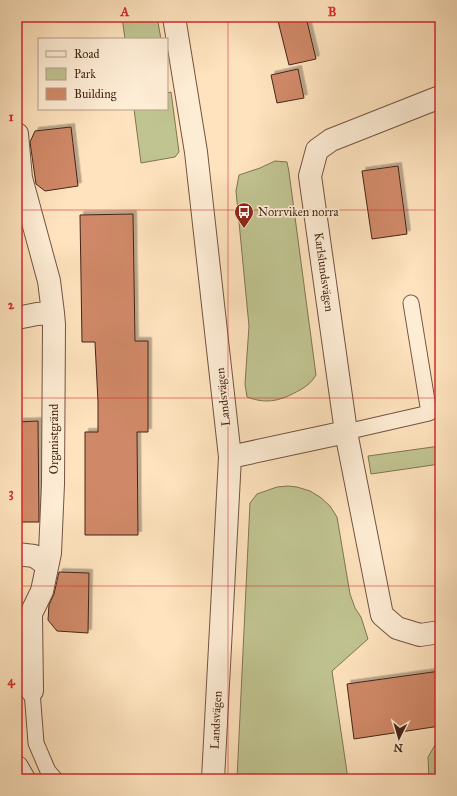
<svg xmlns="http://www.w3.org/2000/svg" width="457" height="796" font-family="'IM FELL Great Primer',serif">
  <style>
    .green { fill: #c0c491; stroke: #827454 }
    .building { fill: #d08968; stroke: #452518; filter: url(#shadow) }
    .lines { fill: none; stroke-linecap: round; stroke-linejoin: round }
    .service-casing { stroke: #735442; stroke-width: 17 }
    .minor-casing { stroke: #735442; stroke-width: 24 }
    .service { stroke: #feedd5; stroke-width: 15 }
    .minor { stroke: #feedd5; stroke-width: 22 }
    .grid { fill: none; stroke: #d62828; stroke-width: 1; stroke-opacity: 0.55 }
    .labels { text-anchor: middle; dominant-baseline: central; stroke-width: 3.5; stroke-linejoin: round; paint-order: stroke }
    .poi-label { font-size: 12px; fill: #452518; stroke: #feedd5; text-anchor: start }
    .street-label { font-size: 12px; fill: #452518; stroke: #feedd5 }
    .neatline { fill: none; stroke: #d62828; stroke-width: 1.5 }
    .grid-label { font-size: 13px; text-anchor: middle; font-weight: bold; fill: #d62828 }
  </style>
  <defs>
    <filter id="shadow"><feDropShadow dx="3.5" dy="-3.5" stdDeviation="0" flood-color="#0004"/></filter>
  </defs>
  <rect width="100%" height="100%" fill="#fee3be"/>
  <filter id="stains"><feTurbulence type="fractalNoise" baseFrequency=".005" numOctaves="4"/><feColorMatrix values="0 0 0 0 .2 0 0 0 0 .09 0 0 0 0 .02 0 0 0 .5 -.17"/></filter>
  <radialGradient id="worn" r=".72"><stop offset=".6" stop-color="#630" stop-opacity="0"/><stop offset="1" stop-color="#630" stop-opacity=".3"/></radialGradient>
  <path class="green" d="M122,17H157L161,39H125Z
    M171,92L179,152L175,157L141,163L134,109H167V93Z
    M275,161L287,162L289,172L316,375C312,382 307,386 300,390C282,400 268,405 247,397L245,384L249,326L236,191L239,175L260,168Z
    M440,446V464L371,474L368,456Z
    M288,486L297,487L310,491L320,497L330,506L337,517L350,594L355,608L361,617L368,639L332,671L348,779H237L250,503L257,494L277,487Z
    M440,744V779H429L428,757L435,745Z"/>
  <path class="building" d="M277,17H306L316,59L289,65Z
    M298,69L304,98L277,103L271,75Z
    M71,127L78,186L45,191L36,184L30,142L35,131Z
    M398,166L407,234L372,239L362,171Z
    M133,214L135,341H148V432H137L138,535H85V432H98V402L95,342H82L80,215Z
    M38,421L39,522H17V422Z
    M59,572L89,573L88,633L57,631L48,620L49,605L54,594Z
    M440,671V726L354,739L347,684Z"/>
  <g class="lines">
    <defs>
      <path id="service" d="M346,432L429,413L411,303
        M32,691L36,743L48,771L55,779"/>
      <path id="minor" d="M174,17L196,152L230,457L213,779
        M440,97L331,140L317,150L310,176L346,432L382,615L397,628L420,635L440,632
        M17,134L21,178
        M17,169L21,178L49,281L53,313L54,325L53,484L50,553L42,591L25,626L17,639
        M17,318L37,314L53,313
        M230,457L346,432
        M17,554L34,556L47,565
        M31,615L32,691
        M17,767L24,779"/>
    </defs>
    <use href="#service" class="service-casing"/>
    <use href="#minor" class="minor-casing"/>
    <use href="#service" class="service"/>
    <use href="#minor" class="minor"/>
  </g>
  <path class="grid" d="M228,17V779M17,210H440M17,398H440M17,586H440"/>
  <defs>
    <symbol id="bus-pin" viewBox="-11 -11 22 30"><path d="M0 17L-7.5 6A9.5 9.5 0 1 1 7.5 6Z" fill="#8f2418" stroke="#feedd5"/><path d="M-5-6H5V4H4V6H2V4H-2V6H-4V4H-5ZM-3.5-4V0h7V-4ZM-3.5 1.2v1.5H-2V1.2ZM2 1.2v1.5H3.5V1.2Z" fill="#fff"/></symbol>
  </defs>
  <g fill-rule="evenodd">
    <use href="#bus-pin" x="233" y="201" width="22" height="30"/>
  </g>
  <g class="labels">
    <g class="poi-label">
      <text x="258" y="212">Norrviken norra</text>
    </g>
    <g class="street-label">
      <text transform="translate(324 272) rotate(82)">Karlslundsvägen</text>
      <text transform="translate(223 397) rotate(-96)">Landsvägen</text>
      <text transform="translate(54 439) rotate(-90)">Organistgränd</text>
      <text transform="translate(216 720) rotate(-87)">Landsvägen</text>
    </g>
  </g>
  <rect width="457" height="796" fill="none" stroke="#fee3be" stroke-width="44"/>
  <rect x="38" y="38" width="130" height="72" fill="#feedd5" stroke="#b49d89"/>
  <rect x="46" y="51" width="20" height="6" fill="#feedd5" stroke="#b49d89"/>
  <text x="74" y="58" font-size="12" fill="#452518">Road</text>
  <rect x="46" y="68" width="20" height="12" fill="#c0c491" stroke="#b49d89"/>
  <text x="74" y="78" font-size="12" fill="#452518">Park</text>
  <rect x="46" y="88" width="20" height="12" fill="#d08968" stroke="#b49d89"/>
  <text x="74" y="98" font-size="12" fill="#452518">Building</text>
  <g transform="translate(399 738) rotate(185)" stroke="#feedd5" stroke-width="3" paint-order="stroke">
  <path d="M0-3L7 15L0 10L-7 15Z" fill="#452518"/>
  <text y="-6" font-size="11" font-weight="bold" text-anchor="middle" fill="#452518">N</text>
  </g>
  <rect x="22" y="22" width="413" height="752" class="neatline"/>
  <g class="grid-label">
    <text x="125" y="16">A</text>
    <text x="332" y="16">B</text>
    <text x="11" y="121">1</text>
    <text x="11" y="309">2</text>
    <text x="11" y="497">3</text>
    <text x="11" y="685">4</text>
  </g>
  <rect width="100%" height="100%" filter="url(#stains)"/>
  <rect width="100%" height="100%" fill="url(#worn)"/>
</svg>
